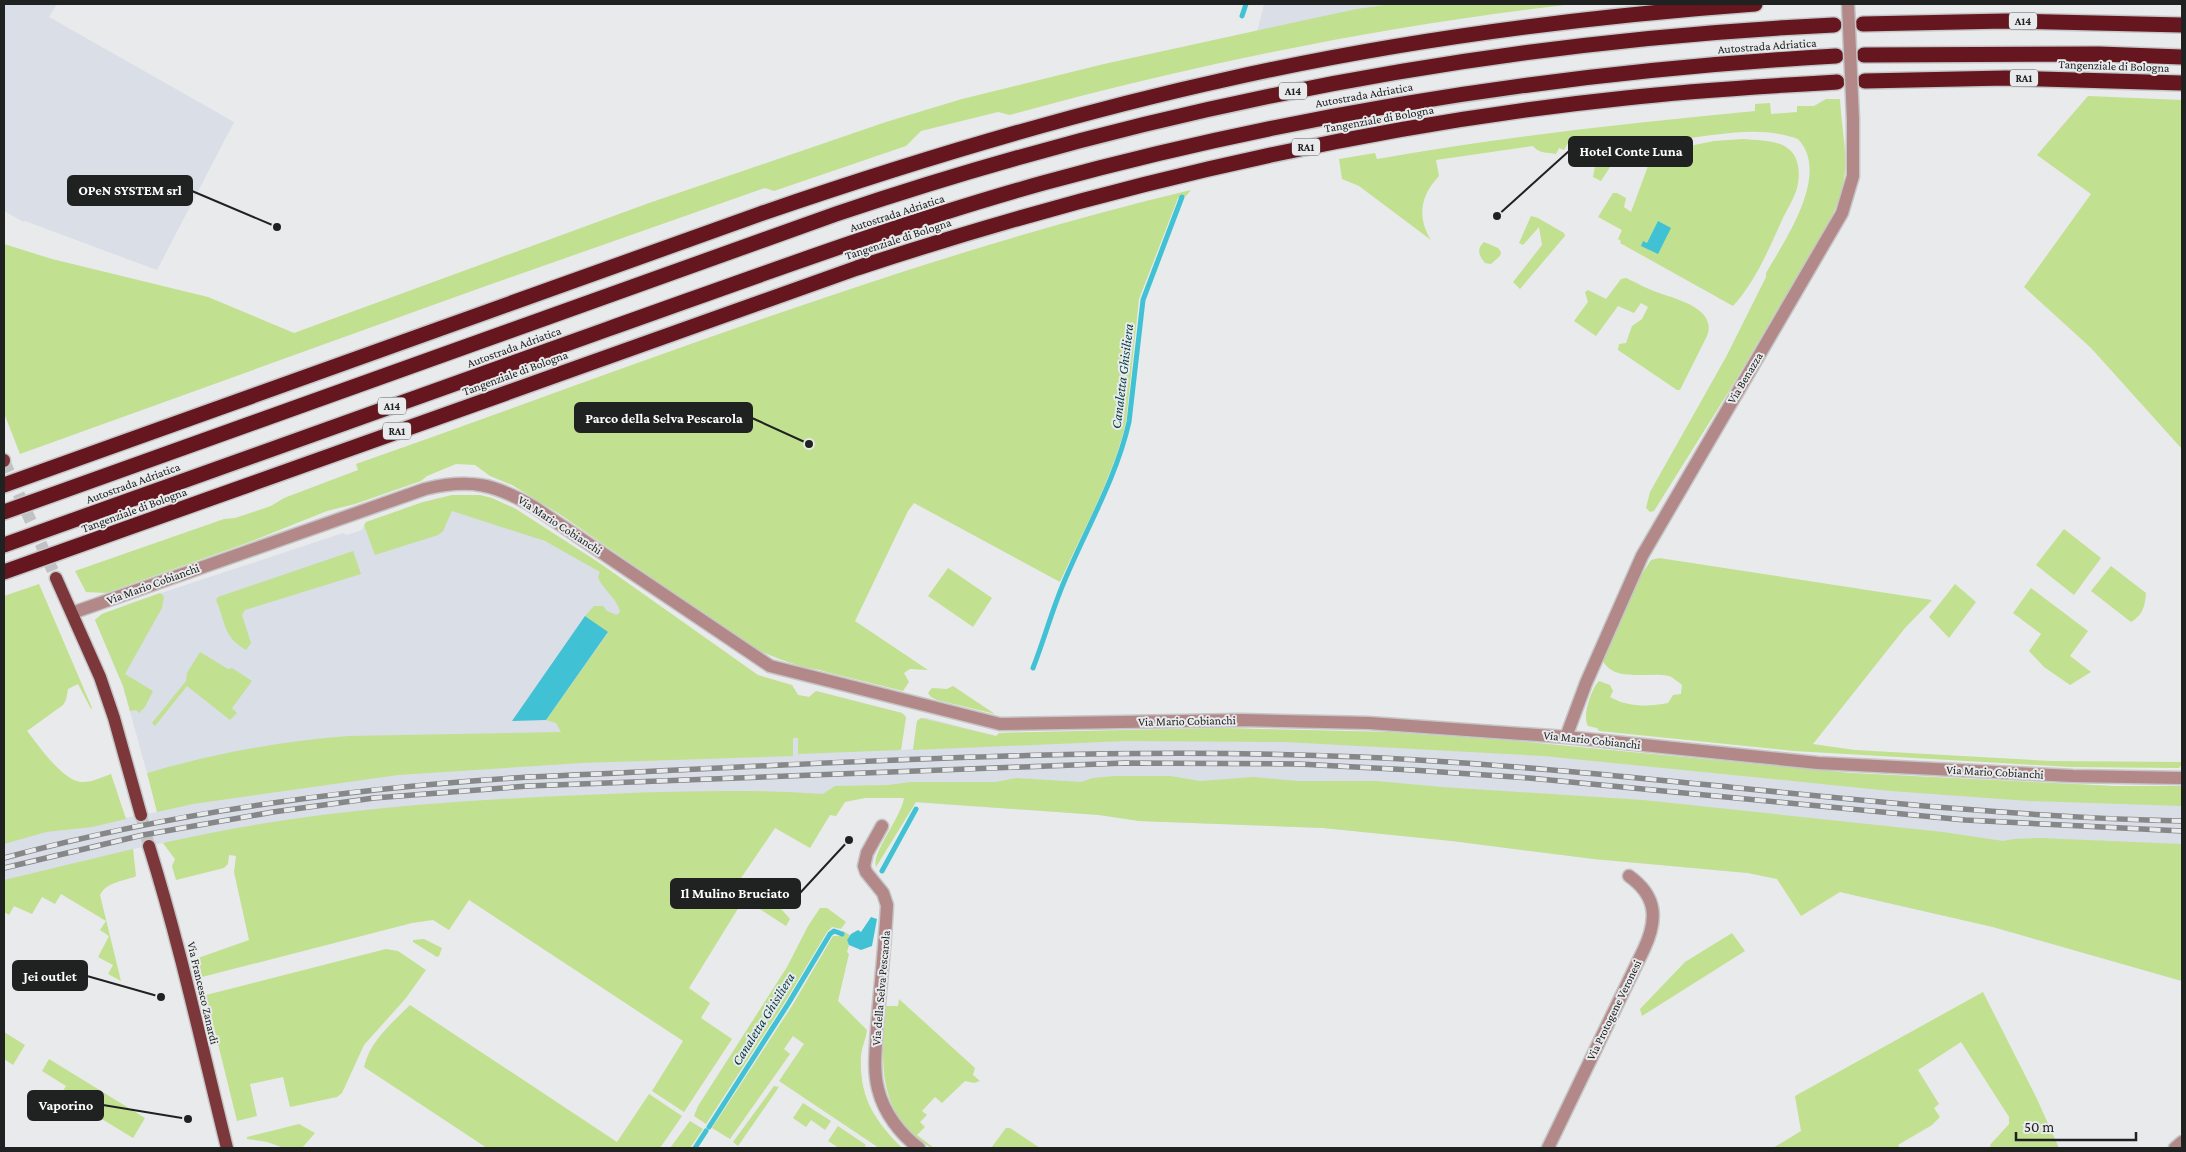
<svg xmlns="http://www.w3.org/2000/svg" width="2186" height="1152" font-family="'Crimson Pro',serif">
  <style>
    .built { fill: #d9dee7 }
    .green { fill: #c1e090 }
    .water { fill: #41c1d4 }
    .lines { fill: none; stroke-linecap: round; stroke-linejoin: round }
    .stream { stroke: #41c1d4; stroke-width: 5 }
    .major-tunnel { stroke: #c1c2c3; stroke-width: 12; stroke-dasharray: 12 6; stroke-linecap: butt }
    .minor-casing { stroke: #c5c6c7; stroke-width: 15 }
    .major-casing { stroke: #c5c6c7; stroke-width: 15 }
    .highway-casing { stroke: #c5c6c7; stroke-width: 18 }
    .minor { stroke: #b28988; stroke-width: 12 }
    .major { stroke: #7b3739; stroke-width: 12 }
    .highway { stroke: #65161e; stroke-width: 15 }
    .rail-casing { stroke: #868788; stroke-width: 5.5 }
    .rail { stroke: #e9eaec; stroke-width: 4; stroke-dasharray: 11; stroke-linecap: butt }
    .minor-bridge-casing { stroke: #c5c6c7; stroke-width: 15; stroke-linecap: butt }
    .minor-bridge { stroke: #b28988; stroke-width: 12 }
    .labels { text-anchor: middle; dominant-baseline: central; stroke-width: 4; stroke-linejoin: round; paint-order: stroke }
    .shield { fill: #e9eaec; stroke: #5c5d5e; stroke-width: 1 }
    .shield-label { font-size: 11px; font-weight: bold; fill: #202121 }
    .street-label { font-size: 12px; fill: #202121; stroke: #e9eaec }
    .water-label { font-size: 14px; font-style: italic; fill: #003b43; stroke: #e9eaec }
    .leader { fill: none; stroke: #202121; stroke-width: 2 }
    .callout-dot { fill: #202121; stroke: #e9eaec; stroke-width: 2 }
    .callout { fill: #202121; stroke: #202121; stroke-width: 2 }
    .callout-label { font-size: 14px; text-anchor: middle; font-weight: bold; fill: #fff }
  </style>
  <rect width="100%" height="100%" fill="#e9eaec"/>
  <path class="built" d="M4,4H57L49,17L234,122L157,270L25,221L24,222L4,211Z
    M1264,4H1391L1356,9L1257,32Z
    M428,505L473,516L528,534L562,549L625,587L762,682L792,685L798,695L809,697L816,691L902,713L906,717L901,750L913,749L917,721L921,718H927L996,736L999,733L1219,728L1387,732L1505,740L1850,773L2114,786H2182V981L1993,927L1840,892L1748,873L1594,859L1452,841L1323,828L1139,821L1099,815L923,803L906,801H904V798L894,797L865,798L175,859L163,843L133,849L135,877L4,900V812L115,784L121,808L126,818L157,812L163,769L147,773L123,686L95,620L102,614L134,602L343,533L347,535L362,530L364,526Z"/>
  <path class="green" d="M1391,4H1573C1382,26 1195,64 1010,115L998,112L921,131L906,146L774,191L765,188L483,287L20,454L4,413V244L52,259L208,297L294,333L649,203L886,122L962,99L1104,64L1356,9Z
    M2088,96L2182,100V449L2091,348L2024,287L2091,194L2037,155Z
    M1826,99H1840C1843,150 1855,172 1829,222L1734,383L1654,511L1650,512L1646,508L1650,492L1726,357L1766,277V273C1785,240 1831,174 1798,139C1758,125 1720,135 1681,139C1668,140 1642,137 1631,142C1621,147 1608,171 1601,181L1593,177L1597,155L1574,142L1568,143L1564,150L1559,148L1556,154C1547,152 1539,154 1533,146L1436,160L1439,176C1420,196 1417,217 1431,240L1359,186L1342,179L1339,159L1375,153L1377,159C1502,137 1628,123 1755,111V104L1770,103L1771,114L1797,112V106H1814Z
    M1744,139C1760,141 1779,139 1791,151C1800,161 1800,176 1797,188C1794,199 1787,209 1782,220C1769,249 1755,282 1733,306L1620,243L1621,241L1618,239L1622,230L1598,217L1613,193H1617L1626,198L1624,207L1631,212L1651,158L1655,153L1714,141Z
    M1191,190L1186,196L1178,198L1139,299L1126,422C1113,478 1083,530 1060,582L914,503L908,511L855,621L928,670L910,669L904,673L909,682L903,691L826,672C816,668 809,669 800,666C783,661 768,655 752,647L561,515L512,485L490,476L475,465L456,464L427,476L421,481L355,504L327,511L247,543L106,593L86,592L75,571L224,519L235,518L271,506L284,498L358,470L356,464C633,367 906,258 1191,190Z
    M1531,216L1538,218L1564,233L1565,236L1520,289L1513,282L1542,245L1539,227L1523,245L1519,243Z
    M1484,242L1498,248L1501,252L1500,256L1491,264L1485,263C1479,256 1476,249 1484,242Z
    M1626,278C1637,283 1649,290 1662,294C1680,300 1717,310 1707,336L1680,390H1677L1618,350L1619,344L1626,343L1632,326L1642,319L1648,307L1641,303L1634,313L1618,306L1596,336L1574,321L1588,302L1585,292L1588,290L1606,299L1621,279Z
    M452,495H480L492,498L516,509L601,564L758,675L792,685L798,695L809,697L816,691L902,713L906,717L901,750L798,754V738H793V756L581,763L398,775L193,804L157,812L147,773C213,754 280,741 349,736L561,732L556,723L546,720L608,633L585,616L594,606H603L607,611L617,615L620,612C618,599 603,590 598,577L600,572L545,541L452,511L443,531L438,535L375,555L364,525L366,522L423,502Z
    M2064,529L2101,558L2074,595L2036,565Z
    M353,551L361,574L245,610L242,615L251,643L246,650C223,637 226,623 216,600L218,597Z
    M1659,558L1932,600L1905,628L1813,744L1855,750L2050,761L2182,762V764L2179,768L2070,767L1794,751L1599,731L1597,728L1588,726C1582,717 1591,689 1599,681L1610,685L1613,691L1610,697C1627,707 1649,707 1668,703L1673,695L1681,694L1682,685C1678,682 1674,678 1669,676C1651,671 1614,683 1603,661L1636,583L1651,560Z
    M2111,566L2146,593C2145,606 2143,615 2131,622L2091,591Z
    M948,568L992,598L973,627L928,596Z
    M39,584L92,708L91,709L78,684L68,689L66,700L63,705L27,731C39,746 62,780 81,782C91,783 102,777 111,774L126,819L92,827L46,832L4,844V596Z
    M1955,584L1976,602L1949,638L1929,617Z
    M2031,588L2088,631L2070,656L2091,672L2070,685L2044,667L2029,651L2041,634L2013,613Z
    M160,593L164,596L162,608L125,674L153,691L145,707L139,713L136,710L130,711L123,686L95,620L102,614Z
    M200,652L228,669L232,668L252,681L232,708L237,713L230,720L187,686L155,726L152,723L186,681L187,673Z
    M953,686L995,714L937,700L931,697L928,693L932,688L947,689Z
    M921,718L996,736L999,733L1219,728L1387,732L1505,740L1850,773L2114,786H2182V806L2029,801L1891,791L1544,756L1285,742L1126,741L913,750L917,721Z
    M1115,776H1170L1200,781L1254,777L1297,781H1376L1442,787L1643,800L1943,832L2003,841L2014,839L2039,838L2182,844V981L1993,927L1840,892L1801,916L1777,879L1748,873L1594,859L1452,841L1323,828L1139,821L1099,815L916,802L876,867C871,853 901,818 904,798H865L845,802L836,816L830,815L810,848L775,828L739,881L782,910L790,919L786,926L730,890L725,898L739,907L689,988L710,1003L701,1018L732,1039L684,1112L652,1091L683,1041L469,900L449,930L433,920L412,923L202,977L198,958L249,940L234,872L236,856L229,855L228,864L224,868L176,880L172,866L175,859L163,843C293,813 427,802 560,796C648,792 735,788 823,794L835,786L888,785L911,782H996L1016,778L1081,782L1093,778Z
    M133,849L136,876C125,881 106,882 100,895L121,981L108,974L113,965L98,957L109,936L100,930L106,921L61,894L55,904L42,897L32,914L14,906L9,915L4,912V880Z
    M820,908H827L846,922L841,929L832,927L827,932L785,1002L706,1124L694,1116L698,1106L787,967L808,926Z
    M843,931L850,935L847,940L849,945L847,952L849,954L838,1001L867,1030C866,1039 862,1046 861,1056C859,1097 874,1120 902,1148H879L779,1081L804,1044L793,1036L784,1049L790,1054L730,1139L712,1128L792,1006L833,936H840Z
    M1732,933L1745,951L1642,1016L1640,1009L1685,962Z
    M424,939L442,948L439,956L437,957L413,942V940Z
    M386,949L398,951L426,970L406,998L364,1045L342,1093L337,1097L290,1107L283,1077L250,1084L257,1116L237,1121L206,995Z
    M1983,992L2037,1099L2059,1148H1991L1990,1145L2009,1124V1117L1961,1042L1918,1070L1939,1104L1934,1108L1940,1117L1932,1125L1898,1145L1900,1148H1773L1801,1131L1795,1096Z
    M899,999L975,1068L973,1075L980,1081L974,1083L965,1081L942,1103L935,1097L922,1111L927,1115L920,1122L925,1127L917,1135L934,1148C927,1147 921,1141 915,1136C876,1102 882,1052 886,1006H898Z
    M410,1005L617,1142L649,1094L682,1116L660,1148H487L364,1067C370,1041 392,1023 410,1005Z
    M4,1032L25,1045L13,1065L4,1059Z
    M49,1059L145,1118L133,1138L61,1094L66,1086L42,1071Z
    M774,1086L779,1087L738,1146L733,1142Z
    M803,1103L831,1121L825,1130L811,1120L806,1127L793,1118Z
    M690,1121L703,1129L690,1148H670Z
    M299,1124L315,1133L302,1148H284L267,1142L247,1139V1137Z
    M838,1126L866,1145L864,1148H839L828,1141Z
    M1006,1128H1010L1040,1148H991Z"/>
  <path class="water" d="M1658,221L1671,228L1658,254L1641,246L1643,241L1647,243Z
    M585,616L608,632L546,720L512,721Z
    M871,917L877,919L872,946L861,950L849,945L847,940L851,934L858,930L861,932Z"/>
  <g class="lines">
    <path class="stream" d="M1242,16L1246,4
      M1033,668C1044,640 1052,610 1064,582C1086,529 1116,479 1129,422L1143,300L1182,197
      M882,871L916,809
      M709,1127L788,1004L830,934L834,931L842,934
      M695,1148L706,1131"/>
    <path class="major-tunnel" d="M4,461L56,578
      M141,815L149,846"/>
    <defs>
      <path id="minor" d="M72,613L425,489C470,478 495,484 534,507L770,666L1000,724L1241,720L1369,723L1566,737L1818,763L2073,776L2182,778
        M1566,737L1586,683L1642,556L1842,213L1853,176V120
        M882,826L867,853L864,866L866,872L883,893L887,905C885,946 880,987 877,1028C876,1048 873,1069 878,1089C884,1113 900,1134 919,1148
        M1548,1148L1644,949C1658,919 1657,896 1629,876
        M2175,1148L2182,1142"/>
      <path id="major" d="M4,460V461
        M56,578L100,677L114,718L141,815
        M149,846C180,945 202,1047 227,1148"/>
      <path id="highway" d="M1863,24L2006,21L2182,25
        M1864,55L2099,54L2182,57
        M1865,81L2006,78L2182,83
        M4,485L760,214C914,161 1069,114 1228,79C1401,40 1578,17 1755,4
        M4,512L836,214C1159,105 1494,41 1834,25
        M4,545C205,473 406,401 608,329C752,278 896,224 1043,183C1302,112 1568,71 1836,56
        M4,572L857,268C1107,186 1364,125 1626,98C1696,90 1767,86 1837,82"/>
    </defs>
    <use href="#minor" class="minor-casing"/>
    <use href="#major" class="major-casing"/>
    <use href="#highway" class="highway-casing"/>
    <use href="#minor" class="minor"/>
    <use href="#major" class="major"/>
    <use href="#highway" class="highway"/>
    <defs>
      <path id="rail" d="M4,858C176,811 351,788 528,777C805,765 1083,745 1360,757C1635,769 1907,815 2182,821
        M4,868L143,835L273,812L374,798L528,786L1125,763L1299,764L1412,770L1529,778L1965,820L2182,831"/>
    </defs>
    <use href="#rail" class="rail-casing"/>
    <use href="#rail" class="rail"/>
    <defs>
      <path id="minor-bridge" d="M1848,4L1853,120"/>
    </defs>
    <use href="#minor-bridge" class="minor-bridge-casing"/>
    <use href="#minor-bridge" class="minor-bridge"/>
  </g>
  <g class="labels">
    <g class="shield">
      <rect x="2009" y="12.5" width="28" height="17" rx="4"/>
      <rect x="2010" y="69.5" width="28" height="17" rx="4"/>
      <rect x="1279" y="82.5" width="28" height="17" rx="4"/>
      <rect x="1292" y="138.5" width="28" height="17" rx="4"/>
      <rect x="378" y="397.5" width="28" height="17" rx="4"/>
      <rect x="383" y="422.5" width="28" height="17" rx="4"/>
    </g>
    <g class="shield-label">
      <text x="2023" y="21">A14</text>
      <text x="2024" y="78">RA1</text>
      <text x="1293" y="91">A14</text>
      <text x="1306" y="147">RA1</text>
      <text x="392" y="406">A14</text>
      <text x="397" y="431">RA1</text>
    </g>
    <g class="street-label">
      <text transform="translate(1767 46) rotate(-4)">Autostrada Adriatica</text>
      <text transform="translate(2114 66) rotate(2)">Tangenziale di Bologna</text>
      <text transform="translate(1364 95) rotate(-10)">Autostrada Adriatica</text>
      <text transform="translate(1379 119) rotate(-10)">Tangenziale di Bologna</text>
      <text transform="translate(897 213) rotate(-18)">Autostrada Adriatica</text>
      <text transform="translate(898 239) rotate(-18)">Tangenziale di Bologna</text>
      <text transform="translate(514 347) rotate(-20)">Autostrada Adriatica</text>
      <text transform="translate(515 373) rotate(-20)">Tangenziale di Bologna</text>
      <text transform="translate(1745 378) rotate(-59)">Via Benazza</text>
      <text transform="translate(133 483) rotate(-20)">Autostrada Adriatica</text>
      <text transform="translate(134 510) rotate(-20)">Tangenziale di Bologna</text>
      <text transform="translate(560 525) rotate(33)">Via Mario Cobianchi</text>
      <text transform="translate(153 584) rotate(-20)">Via Mario Cobianchi</text>
      <text transform="translate(1187 721) rotate(-1)">Via Mario Cobianchi</text>
      <text transform="translate(1592 740) rotate(6)">Via Mario Cobianchi</text>
      <text transform="translate(1995 772) rotate(3)">Via Mario Cobianchi</text>
      <text transform="translate(881 988) rotate(-85)">Via della Selva Pescarola</text>
      <text transform="translate(203 993) rotate(77)">Via Francesco Zanardi</text>
      <text transform="translate(1614 1010) rotate(-64)">Via Protogene Veronesi</text>
    </g>
    <g class="water-label">
      <text transform="translate(1122 376) rotate(-83)">Canaletta Ghisiliera</text>
      <text transform="translate(763 1019) rotate(-58)">Canaletta Ghisiliera</text>
    </g>
  </g>
  <path class="leader" d="M1497 216L1569 151M277 227L192 191M809 444L752 418M849 840L800 893M161 997L87 976M188 1119L103 1105"/>
  <g class="callout-dot">
    <circle cx="1497" cy="216" r="5"/>
    <circle cx="277" cy="227" r="5"/>
    <circle cx="809" cy="444" r="5"/>
    <circle cx="849" cy="840" r="5"/>
    <circle cx="161" cy="997" r="5"/>
    <circle cx="188" cy="1119" r="5"/>
  </g>
  <g class="callout">
    <rect x="1569" y="137" width="123" height="29" rx="5"/>
    <rect x="68" y="176" width="124" height="29" rx="5"/>
    <rect x="575" y="403" width="177" height="29" rx="5"/>
    <rect x="671" y="879" width="129" height="29" rx="5"/>
    <rect x="13" y="961" width="74" height="29" rx="5"/>
    <rect x="28" y="1091" width="75" height="29" rx="5"/>
  </g>
  <g class="callout-label">
    <text x="1631" y="156">Hotel Conte Luna</text>
    <text x="130" y="195">OPeN SYSTEM srl</text>
    <text x="664" y="423">Parco della Selva Pescarola</text>
    <text x="735" y="898">Il Mulino Bruciato</text>
    <text x="50" y="981">Jei outlet</text>
    <text x="66" y="1110">Vaporino</text>
  </g>
  <rect width="2186" height="1152" fill="none" stroke="#202121" stroke-width="10"/>
  <path d="M2016 1132v8h120v-8" fill="none" stroke="#202121" stroke-width="2.5"/>
  <text x="2024" y="1132" font-size="15" fill="#202121" stroke="#e9eaec" stroke-width="4" paint-order="stroke">50 m</text>
</svg>
